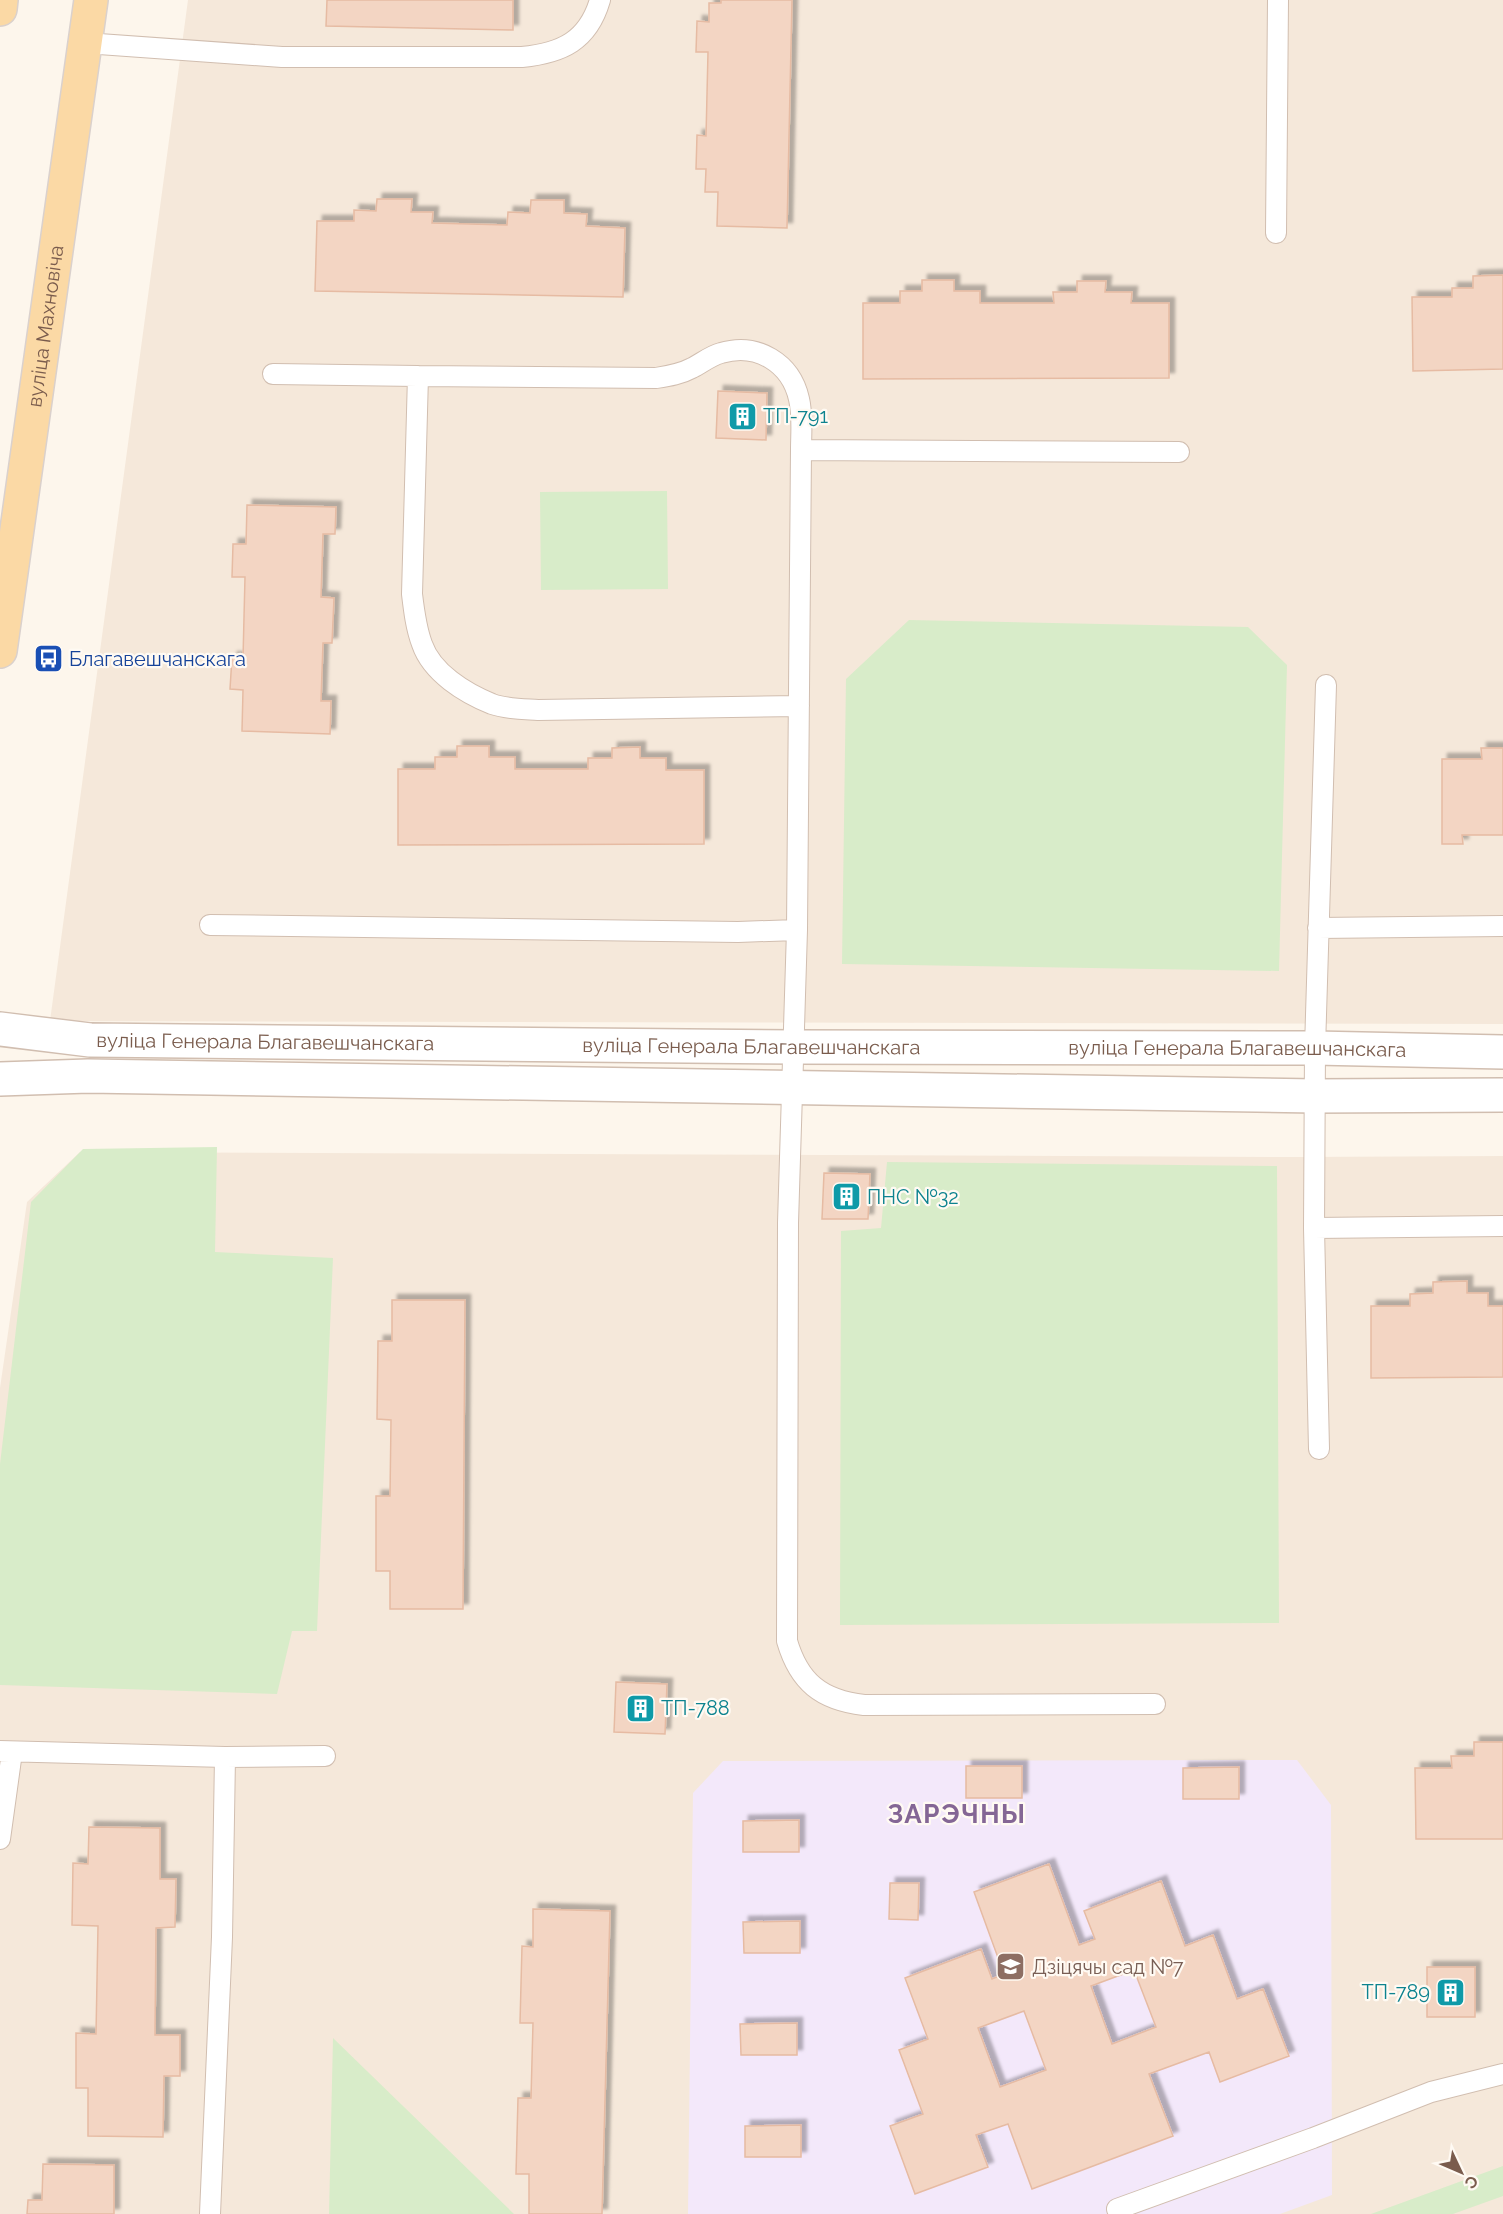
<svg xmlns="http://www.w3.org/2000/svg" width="1503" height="2214" font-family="Raleway,sans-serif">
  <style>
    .residential { fill: #f5e8da }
    .education { fill: #f3e8fa }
    .green { fill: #d8ecc9 }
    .building { fill: #f3d5c3; stroke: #e6bba3; stroke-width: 1.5; fill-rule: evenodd; filter: url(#shadow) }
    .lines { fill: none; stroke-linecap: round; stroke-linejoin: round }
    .service-casing { stroke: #d1beb0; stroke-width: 22 }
    .minor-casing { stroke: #d1beb0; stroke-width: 36 }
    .primary-casing { stroke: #dad1cd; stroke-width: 36 }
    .service { stroke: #fff; stroke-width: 20 }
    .minor { stroke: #fff; stroke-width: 33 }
    .primary { stroke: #fbd9a5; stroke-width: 33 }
    .labels { text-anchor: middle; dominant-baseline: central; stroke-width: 4.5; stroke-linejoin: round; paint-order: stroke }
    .street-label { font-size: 20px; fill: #7a5c4d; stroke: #fffaf3 }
    .culture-label { font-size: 20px; fill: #0d838f; stroke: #fffaf3; text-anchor: start }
    .transit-label { font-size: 20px; fill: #164399; stroke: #fffaf3; text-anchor: start }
    .education-label { font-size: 20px; fill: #785e54; stroke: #fffaf3; text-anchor: start }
    .district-label { font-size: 26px; font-weight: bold; letter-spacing: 1.5px; fill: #846695; stroke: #fffaf3 }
  </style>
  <defs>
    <filter id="shadow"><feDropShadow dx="5.5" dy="-5.5" stdDeviation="1.5" flood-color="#0004"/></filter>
  </defs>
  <rect width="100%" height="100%" fill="#fdf6ec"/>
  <path class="residential" d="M188,0H1503V1024L50,1021Z
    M80,1152L1299,1157L1503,1156V2214H0V1388L27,1202Z"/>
  <path class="education" d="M1297,1760L1331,1805L1332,2195L1280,2214H688L693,1793L723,1761Z"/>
  <path class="green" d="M667,491L668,589L541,590L540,492Z
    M909,620L1248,627L1287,665L1279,971L842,964L846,679Z
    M217,1147L215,1252L333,1258L317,1631H292L277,1694L0,1685V1464L31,1202L83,1149Z
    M887,1162L1277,1166L1279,1623L840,1625L841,1231L881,1228Z
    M333,2038L514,2214H329Z
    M1503,2166V2196L1453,2214H1371Z"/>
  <path class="building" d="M327,0H513V30L326,26Z
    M721,0H792L787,228L717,226L718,192H705L706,169H696L697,135L706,136L708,52H696L697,21L709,22V3H721Z
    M377,199H412L411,212H433L432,223L507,225L508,212L530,213L531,200H564V213L587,214L586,226L625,228L623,297L315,291L317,221H354V210L376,211Z
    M1503,275V369L1413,371L1412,297H1452V288H1473V276Z
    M922,280H954V291H980V303H1054L1053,292H1077V281H1106L1105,292H1132L1131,303H1169V378L863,379V303H900V291H922Z
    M718,391L767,393L766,440L716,438Z
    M247,505L336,507L335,534H323L321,597L334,598L332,643H323L321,701H331L330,734L242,731L243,690L230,689L232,657L243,658L245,577H232L233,544H246Z
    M457,746H489V757H515V769H588V758H612V748L640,747V758H666V770H704V844L398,845V769H435V757H457Z
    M1481,748H1503V835H1462L1463,844H1442V759H1482Z
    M824,1173L870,1174L868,1219H822Z
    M1467,1281V1293H1488V1306H1503V1377L1371,1378V1306H1410V1294L1433,1293V1282Z
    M392,1300H465L463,1609H390V1571H376V1496H390L391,1420L377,1419L378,1341H392Z
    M616,1682L667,1684L665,1734L614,1732Z
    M1474,1742H1503V1839H1416L1415,1768H1452L1451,1756H1474Z
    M966,1766H1022V1798H966Z
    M1239,1767V1799H1183V1768Z
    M799,1820V1852H743V1821Z
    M89,1827L160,1828V1879H176L175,1927L156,1928L155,2035H180V2076H164L163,2137L88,2136V2088H76V2033L96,2034L98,1926L72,1925L73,1863L88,1864Z
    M1049,1864L1079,1945L1095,1939L1084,1911L1161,1881L1185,1946L1213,1935L1237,1999L1263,1989L1289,2056L1220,2082L1209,2052L1149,2074L1173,2136L1032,2189L1008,2124L976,2135L988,2167L915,2194L890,2126L923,2114L899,2050L928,2039L905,1978L981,1949L992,1979L1004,1974L974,1892ZM1134,1970L1156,2027L1112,2044L1091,1986ZM1024,2011L1046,2070L1000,2087L978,2028Z
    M890,1883H919L918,1920L889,1919Z
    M533,1909L610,1911L602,2214H529V2174H516L518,2098H531L533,2023H520L522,1946L533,1947Z
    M800,1921V1953H744L743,1922Z
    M1427,1967H1475V2017H1427Z
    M797,2023V2055H741L740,2024Z
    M801,2125V2157H745V2126Z
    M43,2164L114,2165V2214H27L28,2200H42Z"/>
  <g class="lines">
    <defs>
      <path id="service" d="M85,43L282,57H522C562,53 588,41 600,0
        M1276,233L1278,0
        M273,374L418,376
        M799,706L538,710C523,709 506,709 492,704C465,693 432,673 422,644C416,628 414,611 412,594L418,376L656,378C669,376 681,374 692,368C702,363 710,356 721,353C757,342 791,363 799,399C803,415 801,433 801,450
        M210,925L738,932L797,930
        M1318,928L1503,926
        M1314,1228L1503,1226
        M1319,1449L1314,1228L1315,1048L1326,685
        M1155,1704L864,1705C821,1700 799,1682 787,1641L788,1223L797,930L801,450L1179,452
        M0,1751L225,1757L325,1756
        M0,1839L12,1752
        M1117,2209L1313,2138L1431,2092L1503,2074
        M210,2214L222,1937L225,1757"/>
      <g id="minor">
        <path id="s1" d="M0,1029L90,1040L795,1047L1315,1048L1503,1052"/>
        <path d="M0,1079L88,1076L1315,1096L1503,1095"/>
      </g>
      <g id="primary">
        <path d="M0,9L1,0"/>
        <path id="s2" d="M0,651L91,0"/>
      </g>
    </defs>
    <use href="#service" class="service-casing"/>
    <use href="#minor" class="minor-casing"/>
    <use href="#primary" class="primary-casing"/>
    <use href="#service" class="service"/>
    <use href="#minor" class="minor"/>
    <use href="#primary" class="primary"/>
  </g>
  <defs>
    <symbol id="building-square" viewBox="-11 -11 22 22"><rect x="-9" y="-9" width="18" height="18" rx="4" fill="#0f9aa8" stroke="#fffaf3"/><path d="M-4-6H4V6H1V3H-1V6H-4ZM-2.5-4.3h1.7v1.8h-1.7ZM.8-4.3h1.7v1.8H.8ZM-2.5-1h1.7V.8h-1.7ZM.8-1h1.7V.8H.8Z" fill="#fff"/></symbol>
    <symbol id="bus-square" viewBox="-11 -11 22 22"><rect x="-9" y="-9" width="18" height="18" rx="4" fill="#1a4fb4" stroke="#fffaf3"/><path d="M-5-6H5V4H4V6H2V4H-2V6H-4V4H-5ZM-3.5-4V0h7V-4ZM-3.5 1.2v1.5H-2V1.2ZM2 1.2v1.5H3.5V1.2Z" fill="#fff"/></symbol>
    <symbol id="school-square" viewBox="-11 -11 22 22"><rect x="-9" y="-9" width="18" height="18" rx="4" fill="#8d6e63" stroke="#fffaf3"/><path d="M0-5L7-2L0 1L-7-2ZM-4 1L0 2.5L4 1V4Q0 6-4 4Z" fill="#fff"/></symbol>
  </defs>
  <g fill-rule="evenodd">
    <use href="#building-square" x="726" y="400" width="33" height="33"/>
    <use href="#bus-square" x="32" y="642" width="33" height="33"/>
    <use href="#building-square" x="830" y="1180" width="33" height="33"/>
    <use href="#building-square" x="624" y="1692" width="33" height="33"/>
    <use href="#school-square" x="994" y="1950" width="33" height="33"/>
    <use href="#building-square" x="1434" y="1976" width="33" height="33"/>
  </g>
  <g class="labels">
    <g class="street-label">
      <text stroke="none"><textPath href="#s2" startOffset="328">вуліца Махновіча</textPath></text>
      <text stroke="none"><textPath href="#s1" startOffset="266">вуліца Генерала Благавешчанскага</textPath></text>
      <text stroke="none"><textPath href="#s1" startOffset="752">вуліца Генерала Благавешчанскага</textPath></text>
      <text stroke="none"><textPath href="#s1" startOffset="1238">вуліца Генерала Благавешчанскага</textPath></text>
    </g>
    <g class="culture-label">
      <text x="763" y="416">ТП-791</text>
      <text x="867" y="1197">ПНС №32</text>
      <text x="661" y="1708">ТП-788</text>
      <text x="1430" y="1992" text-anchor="end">ТП-789</text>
    </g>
    <g class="transit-label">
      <text x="69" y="659">Благавешчанскага</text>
    </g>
    <g class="education-label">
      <text x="1032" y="1967">Дзіцячы сад №7</text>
    </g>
    <g class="district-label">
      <text x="957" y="1814">ЗАРЭЧНЫ</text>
    </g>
  </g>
  <g transform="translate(1461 2172) rotate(134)" stroke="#fffaf3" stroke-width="4.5" paint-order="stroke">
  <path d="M0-4.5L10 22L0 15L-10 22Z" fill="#7a5c4d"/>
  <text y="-9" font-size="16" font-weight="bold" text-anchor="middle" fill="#7a5c4d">С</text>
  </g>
</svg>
